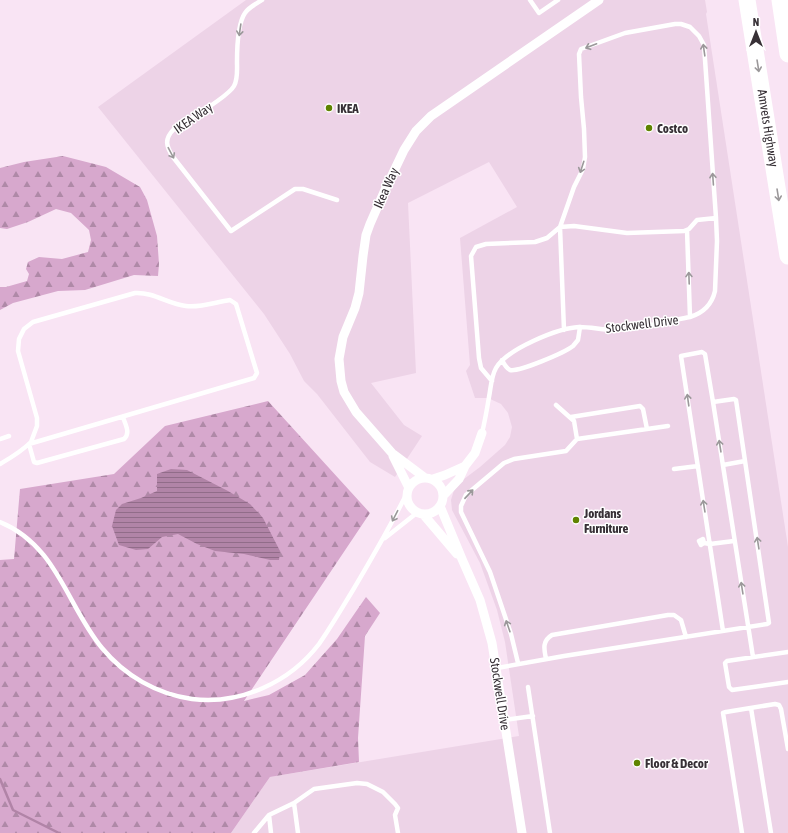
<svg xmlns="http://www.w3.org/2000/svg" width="788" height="833" font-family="'Asap Condensed',sans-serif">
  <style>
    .built { fill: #edd3e7 }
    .forest { fill: url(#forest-firs) }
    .water { fill: url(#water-rules) }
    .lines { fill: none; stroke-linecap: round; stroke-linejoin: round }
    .stream { stroke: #b184a7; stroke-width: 2.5 }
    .lane { stroke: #fff; stroke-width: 4.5 }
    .street { stroke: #fff; stroke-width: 9 }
    .highway { stroke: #fff; stroke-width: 17 }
    .oneway { stroke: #9b989a }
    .poi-dot { fill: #5f8300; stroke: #fff; stroke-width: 1.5 }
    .labels { text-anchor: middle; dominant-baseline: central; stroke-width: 3; stroke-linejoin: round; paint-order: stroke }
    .poi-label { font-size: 13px; font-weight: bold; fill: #373036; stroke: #fff; text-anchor: start }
    .street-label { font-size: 13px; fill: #373036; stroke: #fff }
  </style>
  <defs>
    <pattern id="forest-firs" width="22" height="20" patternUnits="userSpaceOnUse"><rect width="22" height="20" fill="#d7a8cd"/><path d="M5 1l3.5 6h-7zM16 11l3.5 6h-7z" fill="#af89a7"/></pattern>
    <pattern id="water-rules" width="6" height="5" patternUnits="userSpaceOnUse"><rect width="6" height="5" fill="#b184a7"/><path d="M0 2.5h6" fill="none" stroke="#916c89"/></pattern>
  </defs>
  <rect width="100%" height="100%" fill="#f9e4f4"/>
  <path class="built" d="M246,0H705L707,12L706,14L788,547V833H231L270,777L519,736L505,642L497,610L480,563L452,510L451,500L454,490L460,482L480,467L505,445L510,437L512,427L508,413L501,404L488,398H475L466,371L470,365L460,238L517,207L489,162L408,203L416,373L371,383L404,425L422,436L395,477L370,462L317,394L304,381L290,354L264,314L98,107Z"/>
  <path class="forest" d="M63,156L106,167L140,187L147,200L157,236L159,264L158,276L134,275L85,290L58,291L13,303L0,310V287H6L27,281L29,274L26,269L28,262L39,257L62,259L88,252L91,240L89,230L71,213L56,209L28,222L7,229L0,228V168L24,162Z
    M268,401L370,513L244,701L269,695L305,675L337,639L366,597L380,613L365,636L358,738L359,762L270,777L231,833H0V560L14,559L20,489L114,474L165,426Z"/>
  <path class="water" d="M171,469L187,470L228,491L250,504L263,518L280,551L279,560H270L244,554L215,551L197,544L178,534L162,537L148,549L136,550L119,545L112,526L116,510L122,504L141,498L157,491V474Z"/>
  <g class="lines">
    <path class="stream" d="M0,779L13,810L59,833"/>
    <path class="lane" d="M262,0C256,4 249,7 245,13C238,23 237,49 237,62C237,69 238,79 234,86C228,97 187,121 174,129C164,139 166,146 173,157L231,231L295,189H303L337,200
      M530,0L539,13L558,0
      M687,230L690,317
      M564,330L560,227L574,187L583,169L585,157L584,129L581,97L579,54L581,49L625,33L675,24H681L690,27L699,36L704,45L716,218
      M502,360C504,364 506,368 510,370C519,372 564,353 573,346L578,340L580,327
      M713,402L753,657
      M556,405L574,421L577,439L668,426
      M571,417L640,406L643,409L647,429
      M482,433C485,421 487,409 489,397C491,387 491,377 496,368C507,349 558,328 579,327C591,327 603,330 615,330C640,328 665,322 690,317C703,313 712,304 715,291L717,241L716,218L697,220L689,229L684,231L627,233L574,226L560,227L547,238L535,242L486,244L476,247L471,256L479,358L481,368L492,381
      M0,439L9,436
      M29,444L34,462L37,463L124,439C131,433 125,424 123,417
      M0,464C12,457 21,452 31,442L37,426V418L18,351L19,339L24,329L33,322L135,293C154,292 168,304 186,306C200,308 216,302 230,300L236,304L257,373L254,378L29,444
      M723,465L745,461
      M674,469L698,466
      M0,522C57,545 67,606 102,648C125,676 157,694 192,699C241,705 290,682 319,644C331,627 342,608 353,590C372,558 390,527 407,493
      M385,538L418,512
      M704,543L703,539L699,541L701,545L704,543L710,544L734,541
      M788,652L727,661L725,663L729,687L732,690L788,682
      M546,659C544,649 542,641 552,635L668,615H674L681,620L686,637
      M518,663L511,634L490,572L461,512V506L466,495L504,463L514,459L566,451L577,439
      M497,668L564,656L767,624L769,623L736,400L734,399L713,402L705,354L702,352L681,356L723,631
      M528,687L550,833
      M751,708L771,833
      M505,720L533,716
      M269,815L271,833
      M254,833L269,815L294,803
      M298,833L294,803L314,789L357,783L367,784L383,792L395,804L398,808L395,815L398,833
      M742,833L723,713L726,712L775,704L779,705L781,709L788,749"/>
    <path class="street" d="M393,456L409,488
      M424,477L392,453L356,412L344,392L341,381L339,359L343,337L355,308L359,293L363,256L366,235L370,224L384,192L404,150L416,131L431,116L599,0
      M407 496a18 18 0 1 1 36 0a18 18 0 1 1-36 0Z
      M433,479L445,475L465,466
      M443,496L459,479L465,466L475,453L482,433
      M440,506L462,559L480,600L492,643L522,833
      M423,514L457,554"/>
    <path class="highway" d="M747,0L788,256
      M780,0L788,54"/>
  </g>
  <defs><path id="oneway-shaft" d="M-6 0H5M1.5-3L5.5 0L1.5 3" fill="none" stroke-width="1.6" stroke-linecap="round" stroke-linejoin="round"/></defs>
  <g class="oneway">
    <use href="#oneway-shaft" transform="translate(240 30) rotate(98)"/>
    <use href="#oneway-shaft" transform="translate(591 46) rotate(159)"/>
    <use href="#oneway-shaft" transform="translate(704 50) rotate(-98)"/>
    <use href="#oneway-shaft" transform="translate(758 66) rotate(81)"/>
    <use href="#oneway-shaft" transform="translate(171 153) rotate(62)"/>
    <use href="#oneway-shaft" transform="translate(582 167) rotate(108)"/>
    <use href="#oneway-shaft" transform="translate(713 179) rotate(-94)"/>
    <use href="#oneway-shaft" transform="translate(778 195) rotate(81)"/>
    <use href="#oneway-shaft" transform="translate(689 278) rotate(-92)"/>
    <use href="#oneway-shaft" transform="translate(688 400) rotate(-98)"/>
    <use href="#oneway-shaft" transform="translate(720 446) rotate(-99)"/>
    <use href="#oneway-shaft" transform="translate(469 494) rotate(-47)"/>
    <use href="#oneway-shaft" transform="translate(704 506) rotate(-99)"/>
    <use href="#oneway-shaft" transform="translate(395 516) rotate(117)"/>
    <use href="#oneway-shaft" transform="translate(758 543) rotate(-99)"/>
    <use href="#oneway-shaft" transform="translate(742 588) rotate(-99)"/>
    <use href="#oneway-shaft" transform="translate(508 626) rotate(-109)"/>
  </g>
  <g class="poi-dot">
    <circle cx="329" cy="108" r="4"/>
    <circle cx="649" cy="128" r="4"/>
    <circle cx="576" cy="520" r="4"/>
    <circle cx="637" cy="763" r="4"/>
  </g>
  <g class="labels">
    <g class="poi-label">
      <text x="337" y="108">IKEA</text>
      <text x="657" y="128">Costco</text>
      <text x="584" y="513">Jordans<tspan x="584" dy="15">Furniture</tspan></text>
      <text x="645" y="763">Floor &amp; Decor</text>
    </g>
    <g class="street-label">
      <text transform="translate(193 118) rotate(-35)">IKEA Way</text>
      <text transform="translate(768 128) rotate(81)">Amvets Highway</text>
      <text transform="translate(386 188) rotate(-66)">Ikea Way</text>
      <text transform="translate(642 324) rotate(-7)">Stockwell Drive</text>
      <text transform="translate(500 694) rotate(81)">Stockwell Drive</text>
    </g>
  </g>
  <g transform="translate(756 32)" stroke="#ffffff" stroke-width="3" paint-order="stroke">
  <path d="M0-3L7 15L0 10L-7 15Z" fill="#373036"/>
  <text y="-6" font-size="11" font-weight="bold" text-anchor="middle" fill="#373036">N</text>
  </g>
</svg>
